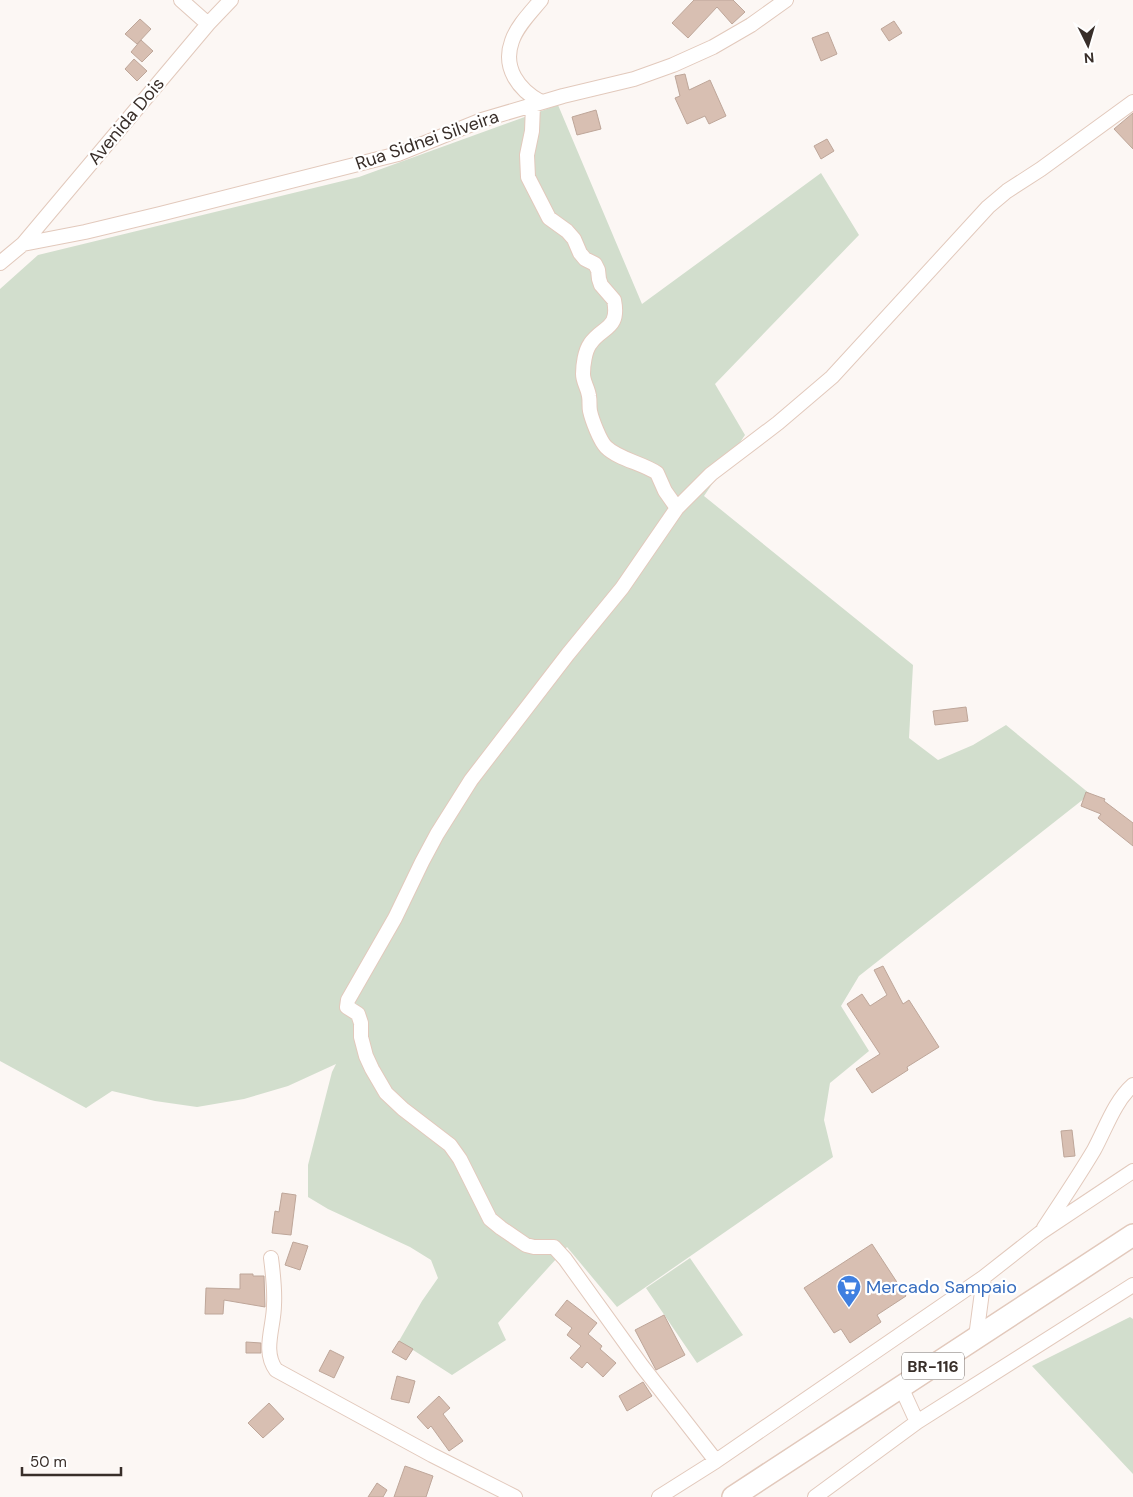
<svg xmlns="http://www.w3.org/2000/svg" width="1133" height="1497" font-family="'DM Sans',sans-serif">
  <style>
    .green { fill: #d2decd }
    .building { fill: #d8bfb2; stroke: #bea699 }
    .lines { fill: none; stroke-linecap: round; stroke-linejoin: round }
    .minor-casing { stroke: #e2c9bc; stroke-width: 16 }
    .highway-casing { stroke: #e2c9bc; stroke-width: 24 }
    .minor { stroke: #fff; stroke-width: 14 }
    .highway { stroke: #fff; stroke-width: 21 }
    .labels { text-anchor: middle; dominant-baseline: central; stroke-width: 4.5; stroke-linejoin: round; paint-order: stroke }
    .shield { fill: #fff; stroke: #746d69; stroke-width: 1 }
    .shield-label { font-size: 16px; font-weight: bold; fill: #382e29 }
    .street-label { font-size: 18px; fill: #382e29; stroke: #fff }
    .shop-label { font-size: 18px; fill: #366cbe; stroke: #fff; text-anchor: start }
  </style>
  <rect width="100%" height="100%" fill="#fcf7f4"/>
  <path class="green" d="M558,105L642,304L821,173L859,235L715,384L745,435L704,496L913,665L909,738L938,760L973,745L1006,725L1090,794L859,976L841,1006L869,1051L830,1083L824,1120L833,1157L617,1307L567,1247L498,1323L506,1340L452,1375L399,1341L422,1301L438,1278L431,1260L410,1247L328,1209L308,1197V1165L332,1072L336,1064L288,1086L244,1099L197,1107L155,1101L112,1091L86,1108L0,1061V289L38,255L359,177Z
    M690,1258L743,1335L697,1363L646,1288Z
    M1130,1317L1133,1319V1474L1032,1366Z"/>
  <path class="building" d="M694,0H733L745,12L732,24L717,7L688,38L672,23Z
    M140,19L151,29L137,44L125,34Z
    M894,21L902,33L889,41L881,29Z
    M828,32L837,54L821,61L812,38Z
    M141,40L153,51L142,62L131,52Z
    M134,59L147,71L137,81L125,69Z
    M685,74L689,90L710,80L726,116L709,124L705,116L687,124L675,98L680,96L675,76Z
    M596,110L601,129L577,135L572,117Z
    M1133,113V149L1114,129Z
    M827,139L834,151L821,159L814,146Z
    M966,707L968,721L935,725L933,711Z
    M1086,792L1105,799L1104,801L1133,823V846L1098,818L1101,814L1081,806Z
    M883,966L903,1004L909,1000L939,1047L907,1067L908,1070L872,1093L856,1069L880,1054L847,1004L862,994L870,1006L887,995L874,970Z
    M1072,1130L1075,1156L1064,1157L1061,1131Z
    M282,1193L296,1195L291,1235L272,1233L275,1211L279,1212Z
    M293,1242L308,1246L300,1270L285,1265Z
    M872,1244L906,1296L877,1315L881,1322L850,1343L841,1329L834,1333L804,1288Z
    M240,1274H253V1276H264L265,1307L224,1300L223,1314H205L206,1288L240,1289Z
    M567,1300L597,1323L588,1334L602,1346L600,1349L616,1363L603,1377L587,1362L582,1368L570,1358L581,1346L567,1335L572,1328L555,1315Z
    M664,1315L685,1355L656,1370L635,1330Z
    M399,1341L413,1349L406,1360L392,1352Z
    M246,1342L261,1343V1353H246Z
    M330,1350L344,1357L334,1378L319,1371Z
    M397,1376L415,1381L409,1403L391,1399Z
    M643,1382L652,1396L627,1411L619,1396Z
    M439,1396L450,1408L443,1414L463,1441L449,1451L431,1426L428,1429L417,1417Z
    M269,1403L284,1419L263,1438L248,1423Z
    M405,1466L433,1476L426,1497H394Z
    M377,1483L387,1490L383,1497H368Z"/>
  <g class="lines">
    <defs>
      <path id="minor" d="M181,0L208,24
        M541,102C519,90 502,68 512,41C517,26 531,12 541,0
        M533,105L532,131L527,155L528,177L549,218L567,231L574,239L580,253L585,259L595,264L598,270L599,279L601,285L614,300C620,330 602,326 590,344C585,351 583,365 583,374C583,382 588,388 589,396C590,401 589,406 590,411C592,420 600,441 606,447C618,459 642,463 657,473L665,491L677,508
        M23,244L85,232L160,214L398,154L482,120L563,96L634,79L673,65L713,47L751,25L786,0
        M0,263L23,244L208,24L231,0
        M1044,1228C1061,1202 1078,1177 1094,1150C1106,1128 1114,1102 1133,1085
        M271,1258C273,1274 275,1289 274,1305C274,1327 262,1351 276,1370L432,1455L515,1497
        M976,1337L984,1277L1040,1233L1133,1171
        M901,1387L917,1422
        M716,1461L642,1366L565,1259L554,1247H534L526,1245L501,1228L490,1219L460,1159L450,1145L403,1109L386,1093L372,1069L366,1056L361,1037V1023L358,1014L347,1007L348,1000L395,918L422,862L437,834L471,780L568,654L622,588L677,508L711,474L778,423L832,377L988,207L1007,191L1041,169L1133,102
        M659,1497L716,1461L984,1277
        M815,1497L917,1422L1133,1285"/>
      <path id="highway" d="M733,1497L1133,1235"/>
    </defs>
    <use href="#minor" class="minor-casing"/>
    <use href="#highway" class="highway-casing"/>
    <use href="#minor" class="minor"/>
    <use href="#highway" class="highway"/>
  </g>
  <defs>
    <symbol id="supermarket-pin" viewBox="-11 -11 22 30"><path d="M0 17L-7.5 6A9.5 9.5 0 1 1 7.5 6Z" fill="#3f7fe0" stroke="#fff"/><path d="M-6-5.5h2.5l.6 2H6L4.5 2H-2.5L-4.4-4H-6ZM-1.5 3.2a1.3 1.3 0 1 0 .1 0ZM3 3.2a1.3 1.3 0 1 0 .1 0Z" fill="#fff"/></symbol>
  </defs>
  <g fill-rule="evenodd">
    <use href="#supermarket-pin" x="835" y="1273" width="28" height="38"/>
  </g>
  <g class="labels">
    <rect class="shield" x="902" y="1352.5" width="62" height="27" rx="4"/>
    <g class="shield-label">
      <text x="933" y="1366">BR-116</text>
    </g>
    <g class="street-label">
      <text transform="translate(126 121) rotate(-50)">Avenida Dois</text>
      <text transform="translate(427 140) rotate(-19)">Rua Sidnei Silveira</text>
    </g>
    <g class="shop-label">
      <text x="866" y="1287">Mercado Sampaio</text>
    </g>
  </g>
  <g transform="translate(1088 45) rotate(175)" stroke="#ffffff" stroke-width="4" paint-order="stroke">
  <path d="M0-4L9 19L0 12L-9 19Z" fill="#382e29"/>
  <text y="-8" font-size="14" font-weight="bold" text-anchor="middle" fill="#382e29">N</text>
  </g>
  <path d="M22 1467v8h99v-8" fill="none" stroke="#382e29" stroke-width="2.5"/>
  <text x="30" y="1467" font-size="15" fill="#382e29" stroke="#ffffff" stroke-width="4" paint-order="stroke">50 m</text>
</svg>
